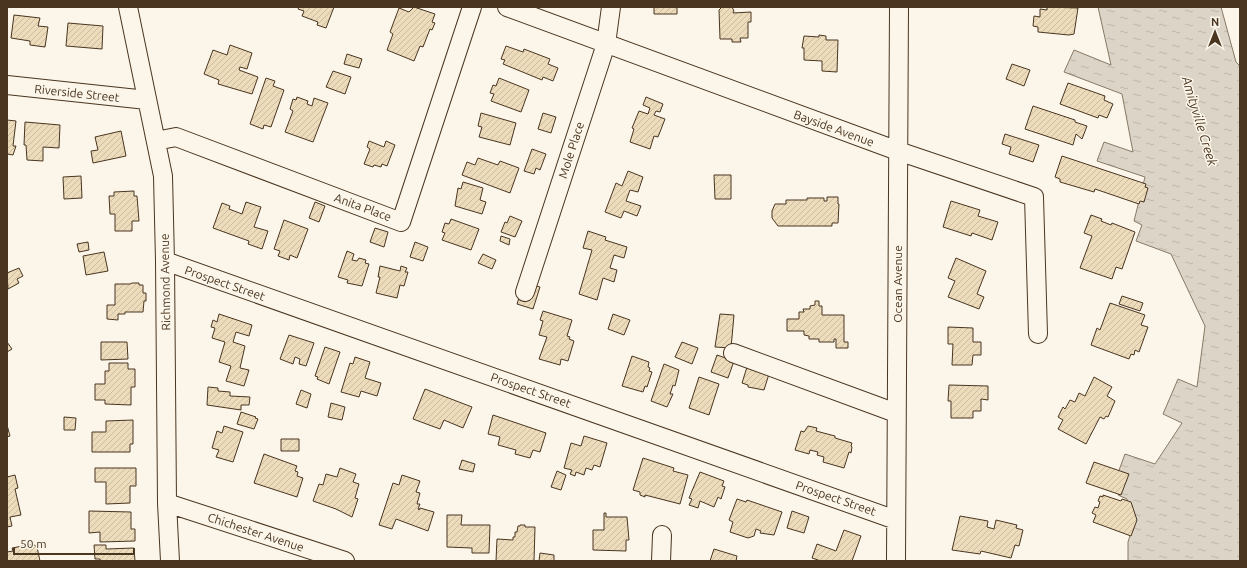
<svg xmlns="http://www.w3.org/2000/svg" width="1247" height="568" font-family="Ubuntu,sans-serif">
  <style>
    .water { fill: url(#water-ripples); stroke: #887966 }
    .building { fill: url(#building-hatch); stroke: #4a3520 }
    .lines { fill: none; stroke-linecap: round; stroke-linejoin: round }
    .minor-casing { stroke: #4a3520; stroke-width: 20 }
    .minor { stroke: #fbf6e9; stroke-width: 18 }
    .labels { text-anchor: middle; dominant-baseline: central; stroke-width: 3; stroke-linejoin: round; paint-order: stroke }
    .street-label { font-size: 12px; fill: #4a3520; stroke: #fbf6e9 }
    .water-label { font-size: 13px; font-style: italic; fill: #4a3520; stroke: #fbf6e9 }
  </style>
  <defs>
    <pattern id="water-ripples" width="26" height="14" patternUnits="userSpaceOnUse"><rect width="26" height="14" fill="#dcd4c6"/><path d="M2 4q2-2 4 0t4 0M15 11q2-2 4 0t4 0" fill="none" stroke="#beb7aa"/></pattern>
    <pattern id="building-hatch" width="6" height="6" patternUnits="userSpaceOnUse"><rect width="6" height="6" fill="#ecdcbc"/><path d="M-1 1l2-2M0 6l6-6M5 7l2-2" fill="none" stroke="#ccbda1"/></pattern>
  </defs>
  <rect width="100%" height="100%" fill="#fbf6e9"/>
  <path class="water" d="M1098,7H1221L1236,62L1240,66V561H1128V542L1133,526L1127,499L1118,495L1125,476L1118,473L1125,454L1155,464L1182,423L1163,414L1178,379L1197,387L1205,326L1171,254L1136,241L1142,225L1134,221L1145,177L1097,161L1104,142L1133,152L1122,94L1064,72L1074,50L1111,65Z"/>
  <path class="building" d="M299,7H334L326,28L317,25L318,22L302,16L304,11L298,9Z
    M414,7L435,14L432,22L435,23L432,30L430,29L423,47L420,46L414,61L387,50L393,34L390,32L399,8L409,12Z
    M654,7H677V14H654Z
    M722,7H732L734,11L733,13L751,12V22H748V38H740L741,42H732V39H720L719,10Z
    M1047,7L1078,8L1074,34L1069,35L1038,32V27L1033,26L1034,16L1040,17V9L1047,10Z
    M14,15L40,18L38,26L48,27L45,47L30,45V41L11,38Z
    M68,23L103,26L102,49L66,46Z
    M819,35L826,36V40H838L837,72L822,71V61L804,60V48H802L804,36L819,37Z
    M230,45L252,53L247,69L240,67L239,70L258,77L252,94L218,84L219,80L204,74L213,50L227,55Z
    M506,46L523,52L524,49L550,59L548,64L558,68L553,81L543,77L542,80L503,64L505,60L501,59Z
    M347,54L362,59L359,68L344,64Z
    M1012,64L1030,70L1024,86L1006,79Z
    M333,71L351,77L345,94L326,87Z
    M266,78L275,81L273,86L284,90L271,127L264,125L263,129L250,124Z
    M499,78L529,90L521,112L491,101L494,94L490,93L493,85L496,86Z
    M1068,83L1105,96L1104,100L1113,104L1107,118L1099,115L1098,118L1060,104Z
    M297,97L308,101L307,104L312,106L314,98L328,103L313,142L285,132L293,111L290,109L293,99L296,100Z
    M646,97L663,104L660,112L656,111L654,115L665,119L658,137L654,136L650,149L630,142L634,129L632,128L639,111L648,114L650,108L643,105Z
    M1033,106L1075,120V122L1087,126L1082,139L1076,134L1073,145L1025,129Z
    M481,113L516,123L510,145L479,137L482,127L478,126Z
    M543,113L556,117L551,133L538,129Z
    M7,120L16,121L13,146H16L13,155L7,154Z
    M25,122L60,125L59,148L43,147V161L27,160L26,145H24Z
    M121,131L126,156L93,163L91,151L98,150L95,137Z
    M1005,134L1039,145L1033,162L1009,154L1011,147L1002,144Z
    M369,141L384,147L386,141L395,145L387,166L382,164L381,167L374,165L373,167L364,164L370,149L367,147Z
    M532,149L546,154L540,170L536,168L534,174L524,171Z
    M1062,156L1146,184L1145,187L1148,188L1144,202L1140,201L1139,204L1095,189L1094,192L1060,182V179L1055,177Z
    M478,158L498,165L500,161L519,168L510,193L462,175L467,162L475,165Z
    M628,171L643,177L638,192L630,190L626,201L641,206L637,216L624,211L621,218L605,212L616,183L622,186Z
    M714,175H731V199H715Z
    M81,176L82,198L64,199L63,177Z
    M463,182L483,188L480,200L486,202L482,214L455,206L458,188L461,189Z
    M134,191V196H137L139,221H132V231H115V214H110L109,196H114V192Z
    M827,197H838V204H839L838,223H832V226H778L772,218V211L775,204H786V200H807V198H824V201H827Z
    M951,201L980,210L978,216L998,222L992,240L972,233L971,236L943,227Z
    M246,202L261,207L254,227L268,231L262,249L248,244L249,241L213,228L222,203L230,206L229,209L242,214Z
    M315,202L325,206L319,222L309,218Z
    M1091,215L1102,219L1101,221L1111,225L1112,223L1135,232L1122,269L1116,267L1112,279L1080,268L1092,236L1084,233Z
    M510,216L522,221L515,237L501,232L505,222L507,223Z
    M451,219L479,229L471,250L442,240L445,233L442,232L445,223L449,224Z
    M284,220L308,229L297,258L290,255L289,260L278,256L280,251L274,249Z
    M375,228L388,232L384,247L370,242Z
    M588,231L606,237L605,240L627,247L624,258L614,255L610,268L617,270L614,282L603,278L597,300L579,294L592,250L583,248Z
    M501,236L510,239L509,245L500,241Z
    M88,242L89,250L79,252L77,244Z
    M415,242L428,247L423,261L410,257Z
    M347,251L354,254L352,260L357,261L359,258L366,260L365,263L369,264L362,286L347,283L348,280L338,277Z
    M104,252L108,271L86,275L83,256Z
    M483,254L496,260L492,269L478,263Z
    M956,258L986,271L977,294L984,297L979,309L948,297L955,281L948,278Z
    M380,266L400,271L401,266L407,268L405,272H408L404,286L400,285L397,298L376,293L380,277H378Z
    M19,268L23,276L17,279L19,283L8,289L7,273Z
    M524,282L540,287L533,309L517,304Z
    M132,283H139V285H143V293H146V301H144L143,312H125V314H118V320L107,319V305H115V284H130Z
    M1122,296L1143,303L1140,311L1119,304Z
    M815,301H819V306H822V315H844V342H848V348H836V339H834V342H819V339H809V336L804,335V331H787V319H799V312H804L803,309H810V306L815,305Z
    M1110,303L1145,315L1141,325L1148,327L1139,352L1135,350L1134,355L1131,354L1129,359L1091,345L1097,328L1100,330Z
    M543,311L572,320L567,336L570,337L569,339L574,341L568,361L561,359L560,365L539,359L547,337L539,335L543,321L540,320Z
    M219,314L252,325L249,336L236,332L233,342L245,346L240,368L249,370L244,386L226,381L231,366L219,362L225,342L212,338L215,328L211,327L213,320L217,322Z
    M613,314L630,320L624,335L608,329Z
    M720,314L734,315L731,348L715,347Z
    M948,327L973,328V342H981V355H973L972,365H952L953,344H948Z
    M289,335L314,343L306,366L299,364L300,359L295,357L293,364L280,359Z
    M7,342L12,349L7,352Z
    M101,342H127L128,359L101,360Z
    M682,342L698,348L692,364L675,357Z
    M325,347L340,352L329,384L317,379L318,377L315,376Z
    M717,355L734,361L728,378L711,372Z
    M632,356L649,362L648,367L650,368L649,371L652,372L647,387L645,386L643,392L622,386Z
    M355,357L370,362L365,378L381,383L377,396L361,391L359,397L341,392L350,363L353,364Z
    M109,363H128V369H135V387H131V405L105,404V400H95V384H105V371H109Z
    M664,364L679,370L675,386L673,385L670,394H673L667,407L651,401Z
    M747,367L769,374L764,390L748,387V385L742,383Z
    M699,377L719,384L709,415L689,408Z
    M1094,377L1112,387L1107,396L1115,401L1108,417L1106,416L1104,419L1100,417L1086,444L1058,429L1063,420L1058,417L1063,407L1065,409L1070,400L1075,402L1079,393L1085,396Z
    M949,385L988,386V400L981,399V411H973V418H951V401H948Z
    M208,387L218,388V391L230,392V396L250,397L249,405H241V410L207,405Z
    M425,389L472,407L463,428L444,420L440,429L413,419Z
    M301,390L311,394L307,408L296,404Z
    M331,403L345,407L342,420L328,417Z
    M241,412L256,417L255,418L258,419L254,429L237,424Z
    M493,415L546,433L540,452L533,450L530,458L515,454L516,450L498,445L500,437L488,434Z
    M64,417L76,418L75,430H64Z
    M133,420V444H130V452H92V432H106V421Z
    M7,425L10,436L7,437Z
    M224,426L243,432L233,462L216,457L219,450L212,448L217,431L222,433Z
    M808,426L817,428L816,431L835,436V438L852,443L851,446L852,447L851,453L849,452L844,468L823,462L824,457L817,455L818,452L810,450L809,454L795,450L801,431L804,432Z
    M584,436L607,443L600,467L594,465L592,470L586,468L584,475L576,472L575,476L570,474L572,470L564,468L571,443L581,446Z
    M281,439H299V451H281Z
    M264,454L297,466L295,471L298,472L297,476L303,478L297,497L254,483Z
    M643,458L674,468L673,471L688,475L680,504L645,495V497L640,495V492L633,490Z
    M462,460L475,464L473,472L459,469Z
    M1094,462L1129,474L1121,495L1086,483Z
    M95,468H136V486H130V503L106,504V482H95Z
    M340,468L356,474L353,482L359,484L355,498L358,499L352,517L336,509L313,501L319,484L323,485L326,474L337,477Z
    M557,471L566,475L561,490L551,487Z
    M700,472L724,481L722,486L725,487L721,499L718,497L714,507L700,501L698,508L689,505L692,499L689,498Z
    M15,475L18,488L15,489L21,515L10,517L12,526L7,527V477Z
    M402,475L420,481L416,492L420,493L417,504H420L418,509L419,510L420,508L434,512L428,531L396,519L392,529L379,525L393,483L399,485Z
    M1103,495L1121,501L1122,499L1131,502L1137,520L1131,536L1093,522L1096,515L1092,513L1095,507L1098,508L1100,502L1098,501L1100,496L1103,497Z
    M737,499L746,502L747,500L782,512L774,535L760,533L761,531L756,529L754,536L748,538L730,532L733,522L729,520Z
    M89,511L131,512V529H135V541L100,542V532L89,533Z
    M792,511L809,517L804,533L787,528Z
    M604,513H606V517H627L629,540H626V551L593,550V530H604Z
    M447,515H462L461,525H490L489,553H472V548L447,547Z
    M960,516L988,521L987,527L994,529L996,520L1017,525L1016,528L1023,530L1019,546L1015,545L1011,558L981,551L980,554L952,550Z
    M520,525H525V527H535L534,561H496L497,539L513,540V537H515V532H517L518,526H520Z
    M844,530L861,536L852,561H821L812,558L817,544L836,551Z
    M33,544L37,547L40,561H7V552L13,551L12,548Z
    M94,545H106V549L134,548L135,561H100V559H95Z
    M714,549L737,556L736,561H710Z
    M540,553L554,555V561H539Z"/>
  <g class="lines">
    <defs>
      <path id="minor" d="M128,7L163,176L165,261L167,503L170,561
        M507,7L898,151L1034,197L1038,334
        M7,85L147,100
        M156,141L176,137L401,222L472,7
        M165,261L896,520
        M525,292L606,44L611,7
        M733,353L896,413
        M167,503L345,561
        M661,561L662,535
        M896,561L899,7"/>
    </defs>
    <use href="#minor" class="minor-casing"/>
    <use href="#minor" class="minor"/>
  </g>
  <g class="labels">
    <g class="street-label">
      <text transform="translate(77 93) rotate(6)">Riverside Street</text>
      <text transform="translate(834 128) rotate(20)">Bayside Avenue</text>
      <text transform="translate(571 150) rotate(-72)">Mole Place</text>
      <text transform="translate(363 207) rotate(20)">Anita Place</text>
      <text transform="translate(165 282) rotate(-91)">Richmond Avenue</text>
      <text transform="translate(225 283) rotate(19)">Prospect Street</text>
      <text transform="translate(897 284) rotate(-90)">Ocean Avenue</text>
      <text transform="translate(531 390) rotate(19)">Prospect Street</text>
      <text transform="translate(836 498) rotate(19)">Prospect Street</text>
      <text transform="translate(256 532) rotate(18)">Chichester Avenue</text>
    </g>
    <g class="water-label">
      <text transform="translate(1200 121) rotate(73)">Amityville Creek</text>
    </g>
  </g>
  <rect width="1247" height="568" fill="none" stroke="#4a3520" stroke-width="16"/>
  <g transform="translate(1215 32)" stroke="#fbf6e9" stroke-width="3" paint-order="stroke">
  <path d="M0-3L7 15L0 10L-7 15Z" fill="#4a3520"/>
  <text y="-6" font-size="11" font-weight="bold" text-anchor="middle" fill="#4a3520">N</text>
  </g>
  <path d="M14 548v6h120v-6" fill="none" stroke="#4a3520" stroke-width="2"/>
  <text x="20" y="548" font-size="12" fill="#4a3520" stroke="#fbf6e9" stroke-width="3" paint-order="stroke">50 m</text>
</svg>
